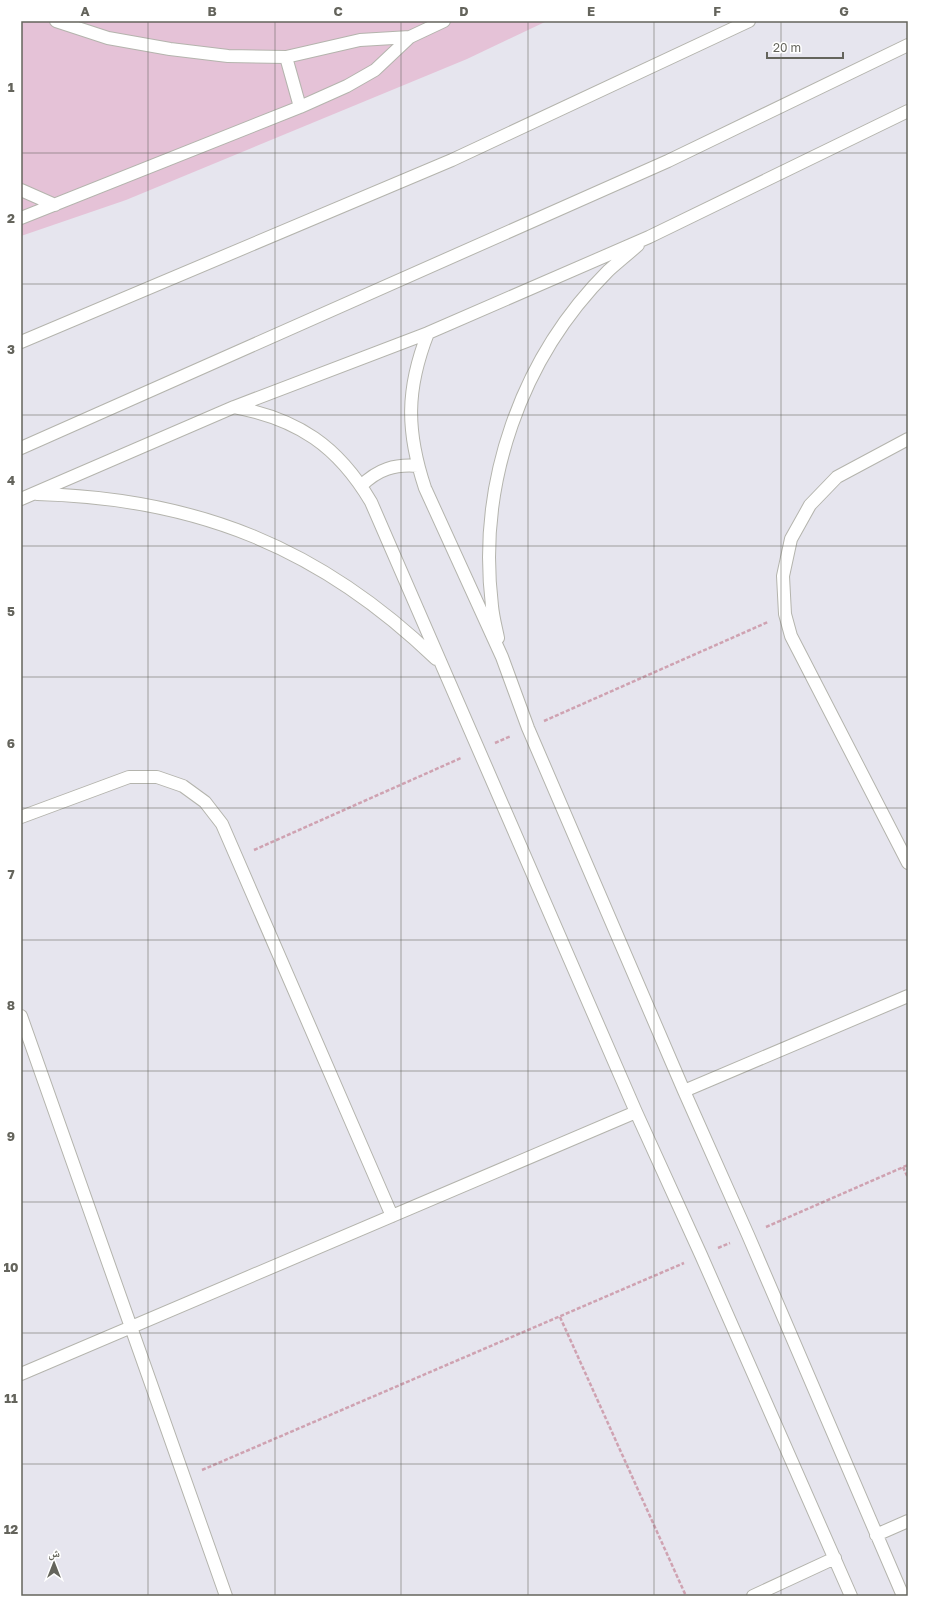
<svg xmlns="http://www.w3.org/2000/svg" width="929" height="1617" font-family="'Golos Text','Noto Naskh Arabic',sans-serif">
  <style>
    .green { fill: #e5c2d7 }
    .lines { fill: none; stroke-linecap: round; stroke-linejoin: round }
    .minor-casing { stroke: #b4b4ad; stroke-width: 14 }
    .path { stroke: #cfa2b1; stroke-width: 2.5; stroke-dasharray: 4 2; stroke-linecap: butt }
    .minor { stroke: #fff; stroke-width: 12 }
    .grid { fill: none; stroke: #64645c; stroke-width: 1; stroke-opacity: 0.55 }
    .neatline { fill: none; stroke: #64645c; stroke-width: 1.5 }
    .grid-label { font-size: 13px; text-anchor: middle; font-weight: bold; fill: #64645c }
  </style>
  <rect width="100%" height="100%" fill="#e6e5ee"/>
  <path class="green" d="M21,21H547L467,59L126,200L21,236Z"/>
  <g class="lines">
    <defs>
      <path id="minor" d="M56,21L108,38L170,49L228,56L286,57L360,40L410,37
        M286,57L300,107
        M21,190L55,205
        M21,218L300,107L347,86L375,70L410,37L444,21
        M428,333C406,389 406,431 425,488L502,657L528,728L684,1091L748,1235L903,1596
        M21,342L452,160L749,21
        M234,407C298,419 338,446 371,502L636,1112L701,1255L851,1596
        M908,439L837,477L810,505L791,539L783,576L785,614L791,636L908,863
        M21,448L668,161L908,45
        M361,486C378,469 395,464 418,466
        M37,494C197,498 321,548 436,659
        M21,499L234,407L428,333L649,237L908,111
        M498,638C496,628 493,617 492,606C477,483 521,358 608,271C618,262 628,254 638,245
        M21,817L129,777H157L183,786L205,802L222,824L392,1216
        M21,1016L226,1596
        M684,1091L908,996
        M21,1374L636,1112
        M876,1535L908,1521
        M753,1596L835,1558"/>
    </defs>
    <use href="#minor" class="minor-casing"/>
    <path class="path" d="M544,721L768,622
      M495,743L511,736
      M254,850L461,758
      M903,1167L908,1178
      M766,1227L908,1165
      M718,1248L730,1243
      M560,1317L686,1596
      M202,1470L684,1263"/>
    <use href="#minor" class="minor"/>
  </g>
  <path class="grid" d="M148,21V1596M275,21V1596M401,21V1596M528,21V1596M654,21V1596M781,21V1596M21,153H908M21,284H908M21,415H908M21,546H908M21,677H908M21,808H908M21,940H908M21,1071H908M21,1202H908M21,1333H908M21,1464H908"/>
  <rect width="929" height="1617" fill="none" stroke="#ffffff" stroke-width="44"/>
  <g transform="translate(54 1563)" stroke="#ffffff" stroke-width="3" paint-order="stroke">
  <path d="M0-3L7 15L0 10L-7 15Z" fill="#64645c"/>
  <text y="-6" font-size="11" font-weight="bold" text-anchor="middle" fill="#64645c">ش</text>
  </g>
  <path d="M767 52v6h76v-6" fill="none" stroke="#64645c" stroke-width="2"/>
  <text x="773" y="52" font-size="12" fill="#64645c" stroke="#ffffff" stroke-width="3" paint-order="stroke">20 m</text>
  <rect x="22" y="22" width="885" height="1573" class="neatline"/>
  <g class="grid-label">
    <text x="85" y="16">A</text>
    <text x="212" y="16">B</text>
    <text x="338" y="16">C</text>
    <text x="464" y="16">D</text>
    <text x="591" y="16">E</text>
    <text x="717" y="16">F</text>
    <text x="844" y="16">G</text>
    <text x="11" y="92">1</text>
    <text x="11" y="223">2</text>
    <text x="11" y="354">3</text>
    <text x="11" y="485">4</text>
    <text x="11" y="616">5</text>
    <text x="11" y="748">6</text>
    <text x="11" y="879">7</text>
    <text x="11" y="1010">8</text>
    <text x="11" y="1141">9</text>
    <text x="11" y="1272">10</text>
    <text x="11" y="1403">11</text>
    <text x="11" y="1534">12</text>
  </g>
</svg>
